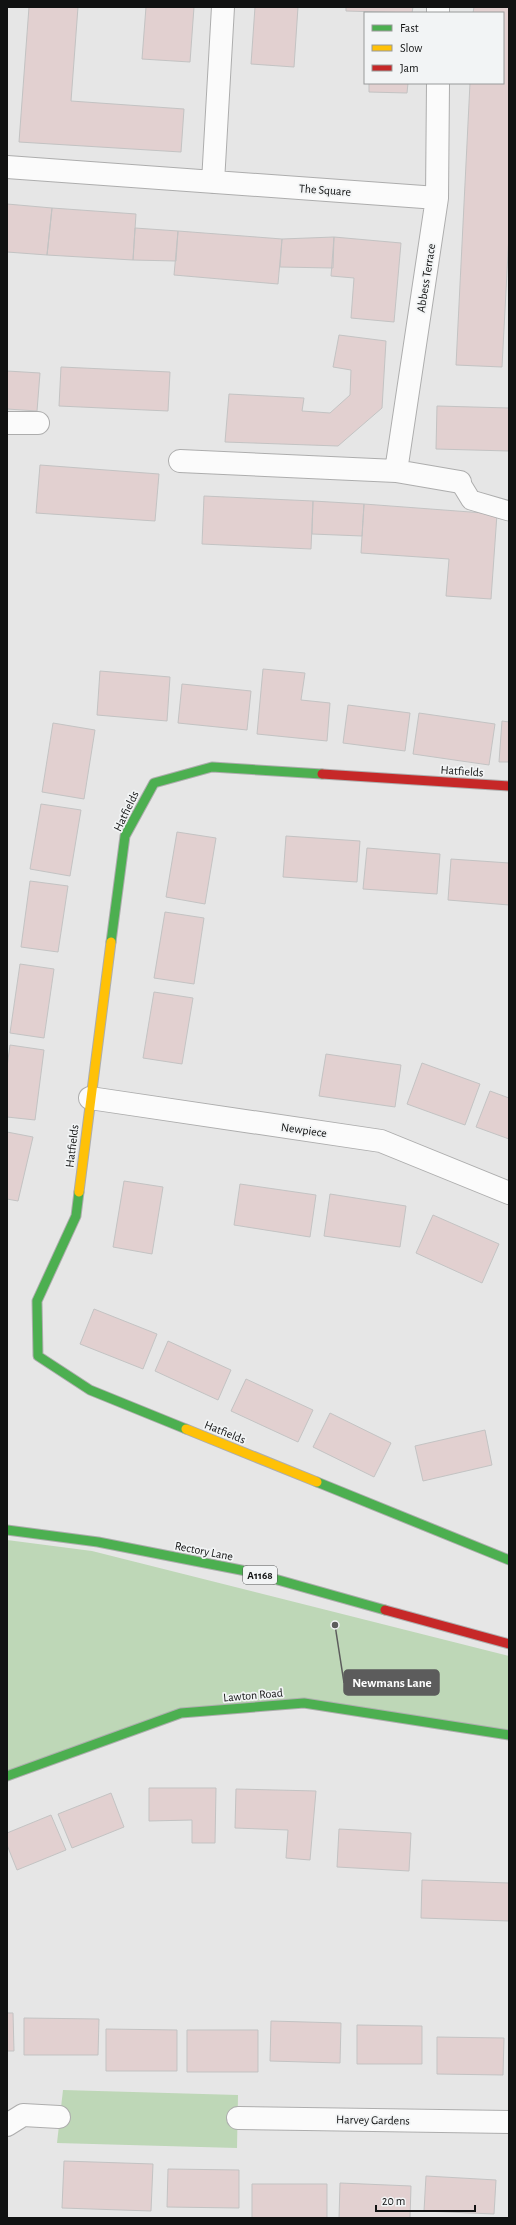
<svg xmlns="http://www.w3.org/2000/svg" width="516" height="2225" font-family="'Alegreya Sans',sans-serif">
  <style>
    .green { fill: #bed7b7 }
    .building { fill: #e2d0d0; stroke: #c3c3c3 }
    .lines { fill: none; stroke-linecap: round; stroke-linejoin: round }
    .lane-casing { stroke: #adadad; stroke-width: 21 }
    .street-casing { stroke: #adadad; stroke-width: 24 }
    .fast-casing { stroke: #adadad; stroke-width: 11 }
    .slow-casing { stroke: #adadad; stroke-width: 11 }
    .jam-casing { stroke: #adadad; stroke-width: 11 }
    .lane { stroke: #fbfbfb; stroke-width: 19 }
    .street { stroke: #fbfbfb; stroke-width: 22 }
    .fast { stroke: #4caf50; stroke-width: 9 }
    .slow { stroke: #ffc107; stroke-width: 9 }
    .jam { stroke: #c62828; stroke-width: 9 }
    .labels { text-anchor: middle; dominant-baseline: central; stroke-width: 3.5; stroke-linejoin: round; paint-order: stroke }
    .shield { fill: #f2f4f5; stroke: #545656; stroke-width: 1 }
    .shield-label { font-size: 11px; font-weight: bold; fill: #111212 }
    .street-label { font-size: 12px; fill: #111212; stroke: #f2f4f5 }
    .leader { fill: none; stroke: #5c5c5c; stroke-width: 1.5 }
    .callout-dot { fill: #5c5c5c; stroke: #f2f4f5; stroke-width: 1.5 }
    .callout { fill: #5c5c5c; stroke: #5c5c5c; stroke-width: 1.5 }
    .callout-label { font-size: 13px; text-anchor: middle; font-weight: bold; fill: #fff }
  </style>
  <rect width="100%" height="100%" fill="#e6e6e6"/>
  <path class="green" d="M7,1540L92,1551L509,1656V1735L304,1703L181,1713L7,1776Z
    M63,2090L238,2095L237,2148L57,2143Z"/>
  <path class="building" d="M29,7H78L71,101L184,109L181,152L19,142Z
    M146,7H194L190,62L142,59Z
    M255,7H298L294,67L251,64Z
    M346,7H413L412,13L346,11Z
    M474,7H509V234L502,367L456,365L470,83H503V13H473Z
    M369,83H408L407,93L369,92Z
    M7,204L52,208L47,255L7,252Z
    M52,208L136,214L133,260L47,255Z
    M135,228L178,231L176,261L133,260Z
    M178,231L282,239L278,284L174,275Z
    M334,237L401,243L394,322L351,318L354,278L331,276Z
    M334,237L333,268L280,267L282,239Z
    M339,335L386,341L382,408L338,446L225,442L229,394L304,398L302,411L330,413L350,395L351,370L333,367Z
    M61,367L170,372L168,411L59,406Z
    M7,371L40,373L37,411L7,409Z
    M437,406L509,408V451L436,449Z
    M40,465L159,474L155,521L36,513Z
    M204,496L313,501L311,549L202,544Z
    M313,501L364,504L362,536L312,534Z
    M364,504L497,514L491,599L446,596L449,559L361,553Z
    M263,669L305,673L301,700L330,703L327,741L257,734Z
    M100,671L170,677L167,721L97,715Z
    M182,684L251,691L247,730L178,723Z
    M348,705L410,713L405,751L343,743Z
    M419,713L495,724L489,765L413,754Z
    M502,721L509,722V762H499Z
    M53,723L95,730L84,799L42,792Z
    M41,804L81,810L70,876L30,869Z
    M177,832L216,838L205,904L166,897Z
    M286,836L360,841L357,882L283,877Z
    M367,848L440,854L437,894L363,889Z
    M451,859L509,863V905L448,900Z
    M30,881L68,886L58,952L21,947Z
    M165,912L204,918L194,984L154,978Z
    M20,964L54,969L44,1038L10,1033Z
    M154,992L193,998L182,1064L143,1058Z
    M10,1045L44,1050L35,1120L7,1117V1067Z
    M326,1054L401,1065L395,1107L319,1096Z
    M422,1063L480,1084L465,1125L407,1104Z
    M490,1091L509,1098V1139L476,1127Z
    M7,1132L33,1137L18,1201L7,1199Z
    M124,1181L163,1187L152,1254L113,1247Z
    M240,1184L316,1195L310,1237L234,1225Z
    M330,1194L406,1206L400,1247L324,1236Z
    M433,1215L499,1244L482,1283L416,1253Z
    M94,1309L157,1334L143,1369L80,1344Z
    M168,1341L231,1370L218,1400L155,1371Z
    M246,1379L313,1410L298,1442L231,1411Z
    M330,1413L391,1443L374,1477L313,1447Z
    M485,1430L492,1465L423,1481L415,1446Z
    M149,1788H216L215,1843H192V1820L149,1821Z
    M236,1789L316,1791L310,1860L286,1858L288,1830L235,1828Z
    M111,1793L124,1827L72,1848L58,1814Z
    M51,1815L66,1850L17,1870L7,1845V1833Z
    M339,1829L411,1833L409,1871L337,1867Z
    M422,1880L509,1883V1921L421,1918Z
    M7,2013H13L14,2051H7Z
    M24,2018L99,2019L98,2055H24Z
    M271,2021L341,2023L340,2063L270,2061Z
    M357,2025L422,2026V2064H357Z
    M106,2029L177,2030V2071H106Z
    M187,2030H258V2072H187Z
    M437,2037L504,2038L503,2075L437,2074Z
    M64,2161L153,2164L151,2211L62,2208Z
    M168,2169L239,2170V2208L167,2207Z
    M426,2176L496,2180L494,2214L424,2211Z
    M340,2183L411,2186L410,2218H339Z
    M252,2184H327V2218H252Z"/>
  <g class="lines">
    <defs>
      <path id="lane" d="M460,482L471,500L509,511"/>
      <path id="street" d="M438,13V7
        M7,167L437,198
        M213,182L223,7
        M7,423H38
        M180,461L396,471L460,482
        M396,471L437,198L438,83
        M90,1098L381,1141L509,1193
        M238,2118L509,2122
        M7,2125L23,2115L59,2117"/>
      <path id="fast" d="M111,942L125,836L154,783L212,767L322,774
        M79,1192L76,1216L37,1301L38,1356L90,1390L186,1429
        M317,1482L509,1560
        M7,1530L98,1542L246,1571L385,1610
        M7,1776L181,1713L304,1703L509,1735"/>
      <path id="slow" d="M79,1192L111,942
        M186,1429L317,1482"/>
      <path id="jam" d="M322,774L509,786
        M385,1610L509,1644"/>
    </defs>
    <use href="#lane" class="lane-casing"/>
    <use href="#street" class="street-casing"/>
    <use href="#fast" class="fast-casing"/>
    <use href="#slow" class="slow-casing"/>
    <use href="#jam" class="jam-casing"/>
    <use href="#lane" class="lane"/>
    <use href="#street" class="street"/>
    <use href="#fast" class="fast"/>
    <use href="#slow" class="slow"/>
    <use href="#jam" class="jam"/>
  </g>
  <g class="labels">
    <rect class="shield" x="243" y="1566" width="34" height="18" rx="3"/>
    <g class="shield-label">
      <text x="260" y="1575">A1168</text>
    </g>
    <g class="street-label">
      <text transform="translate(325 190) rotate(4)">The Square</text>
      <text transform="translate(426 278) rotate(-81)">Abbess Terrace</text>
      <text transform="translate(462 771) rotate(4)">Hatfields</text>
      <text transform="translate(126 811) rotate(-64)">Hatfields</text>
      <text transform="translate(304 1130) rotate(8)">Newpiece</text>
      <text transform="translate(72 1146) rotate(-83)">Hatfields</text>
      <text transform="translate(225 1432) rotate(22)">Hatfields</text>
      <text transform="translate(204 1551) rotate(11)">Rectory Lane</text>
      <text transform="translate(253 1695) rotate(-5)">Lawton Road</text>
      <text transform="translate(373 2120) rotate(1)">Harvey Gardens</text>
    </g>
  </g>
  <path class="leader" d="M335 1625L344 1683"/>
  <circle class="callout-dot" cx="335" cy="1625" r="4"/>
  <rect class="callout" x="344" y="1670" width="95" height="25" rx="4"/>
  <g class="callout-label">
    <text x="392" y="1687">Newmans Lane</text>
  </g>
  <rect width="516" height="2225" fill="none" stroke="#111212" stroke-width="16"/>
  <rect x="364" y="12" width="140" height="72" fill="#f2f4f5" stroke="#989a9a"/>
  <rect x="372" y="25" width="20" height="6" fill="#4caf50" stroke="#989a9a"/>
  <text x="400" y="32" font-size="12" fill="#111212">Fast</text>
  <rect x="372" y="45" width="20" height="6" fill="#ffc107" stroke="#989a9a"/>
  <text x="400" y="52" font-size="12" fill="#111212">Slow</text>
  <rect x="372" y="65" width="20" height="6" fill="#c62828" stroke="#989a9a"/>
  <text x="400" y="72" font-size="12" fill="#111212">Jam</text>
  <path d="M376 2205v6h99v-6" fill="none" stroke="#111212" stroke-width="2"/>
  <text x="382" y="2205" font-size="12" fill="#111212" stroke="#f2f4f5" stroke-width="3" paint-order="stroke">20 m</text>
</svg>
